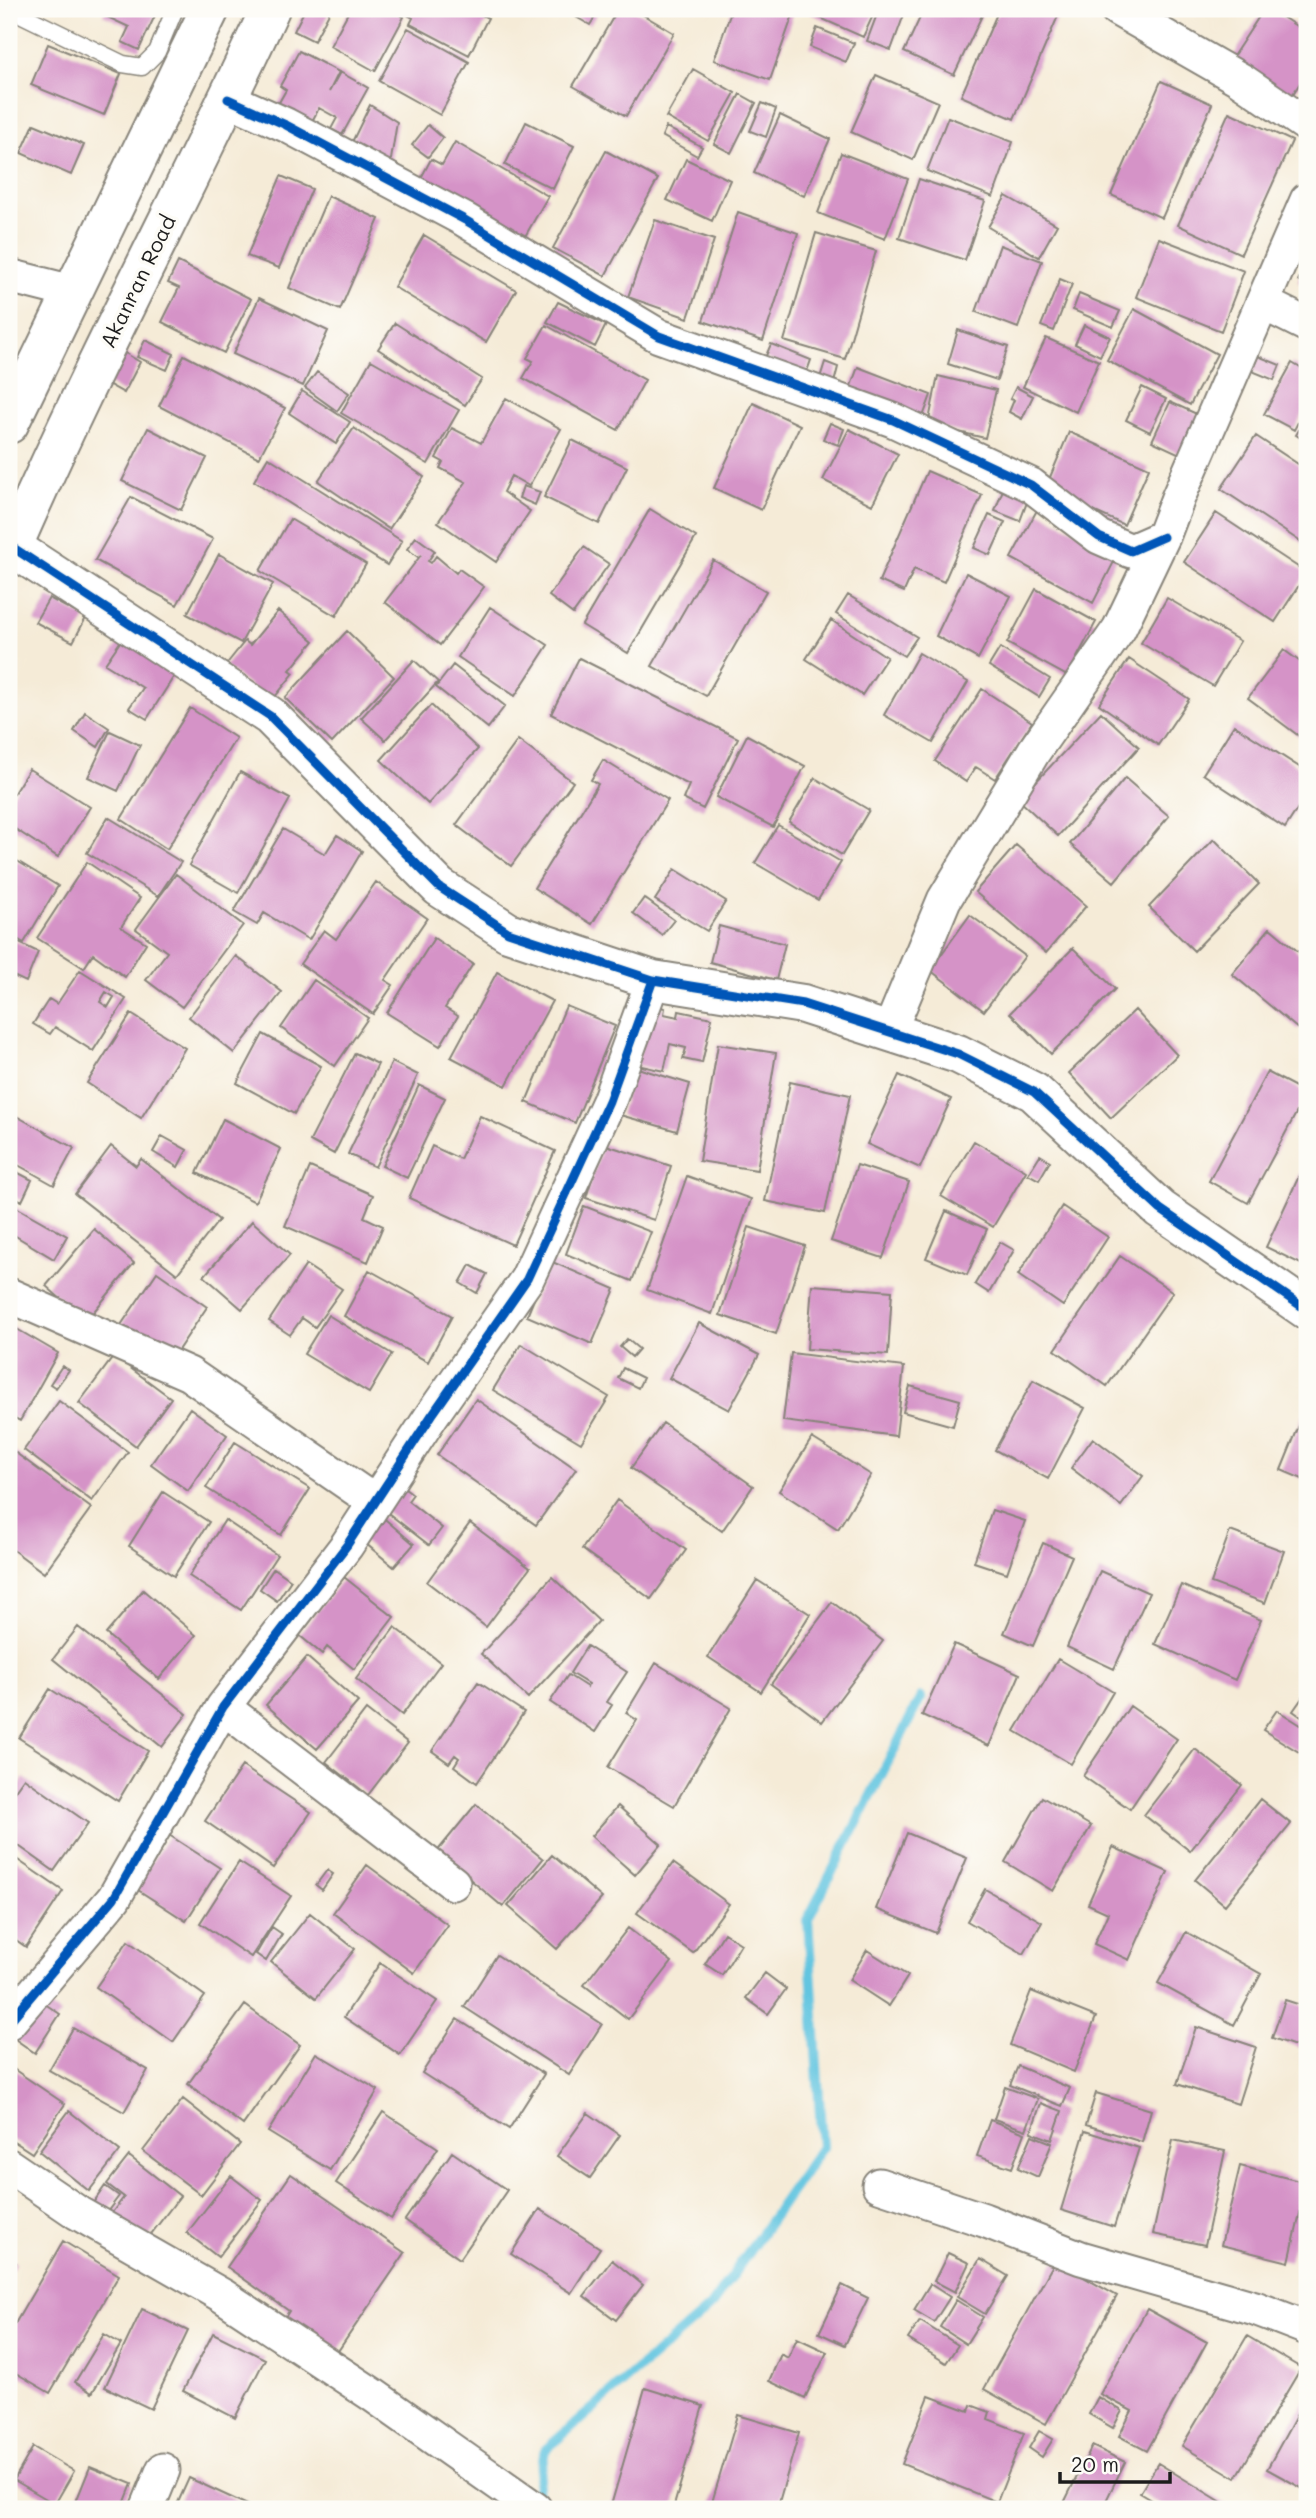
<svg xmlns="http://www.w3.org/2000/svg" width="1316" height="2518" font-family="Mali,sans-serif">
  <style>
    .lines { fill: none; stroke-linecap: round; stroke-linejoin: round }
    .stream { stroke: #62c5e0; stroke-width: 10 }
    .building { fill: #d593c7; fill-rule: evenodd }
    .service-casing { stroke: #88847a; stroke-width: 19 }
    .minor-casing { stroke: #88847a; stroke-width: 37 }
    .tertiary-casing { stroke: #88847a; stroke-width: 42 }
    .secondary-casing { stroke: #88847a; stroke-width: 42 }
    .service { stroke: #fff; stroke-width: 16 }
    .minor { stroke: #fff; stroke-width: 33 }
    .tertiary { stroke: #fff; stroke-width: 38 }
    .secondary { stroke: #fff; stroke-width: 38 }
    .cycleway-casing { stroke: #fdfcf7; stroke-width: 13 }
    .cycleway { stroke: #0057b8; stroke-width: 9 }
    .labels { text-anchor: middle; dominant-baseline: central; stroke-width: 7; stroke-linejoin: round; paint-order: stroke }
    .street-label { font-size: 21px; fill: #1c1c1c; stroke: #fdfcf7 }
  </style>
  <rect width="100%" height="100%" fill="#fdfcf7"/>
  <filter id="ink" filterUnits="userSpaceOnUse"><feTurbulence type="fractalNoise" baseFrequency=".0143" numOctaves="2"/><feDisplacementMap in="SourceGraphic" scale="14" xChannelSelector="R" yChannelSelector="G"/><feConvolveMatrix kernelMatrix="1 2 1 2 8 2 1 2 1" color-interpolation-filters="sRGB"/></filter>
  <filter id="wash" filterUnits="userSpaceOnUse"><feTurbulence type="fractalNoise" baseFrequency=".00686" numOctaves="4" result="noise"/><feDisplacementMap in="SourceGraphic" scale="28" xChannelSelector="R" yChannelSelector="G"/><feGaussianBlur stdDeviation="1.57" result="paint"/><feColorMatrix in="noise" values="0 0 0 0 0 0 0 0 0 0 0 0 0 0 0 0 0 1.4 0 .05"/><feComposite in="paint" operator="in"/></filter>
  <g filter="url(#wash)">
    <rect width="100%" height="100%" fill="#f5ebd7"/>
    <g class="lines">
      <path class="stream" d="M534,2504L545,2450L710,2307L822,2147L808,1919L921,1697"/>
    </g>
    <g id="blocks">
      <path class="building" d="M106,9H158L139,50L122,42L129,27L103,15Z
        M305,9H331L314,41L294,31Z
        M350,9H390L404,17L375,71L330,46Z
        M408,9H470L488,18L469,55L410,24L413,18L406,14Z
        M513,9H529L523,18L512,11Z
        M562,9H600L590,25Z
        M618,9H633L674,33L626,116L573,86Z
        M732,9H795L770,80L714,60Z
        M811,9H876L863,37L809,13Z
        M879,9H906L891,50L867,41Z
        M924,9H985L954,75L904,52Z
        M999,9H1061L1014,119L961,96Z
        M1264,9H1270L1307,33V72L1289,100L1230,61Z
        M408,28L469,62L440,115L379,81Z
        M817,28L854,43L846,62L810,47Z
        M48,44L121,74L104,115L31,85Z
        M299,51L339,72L329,92L340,72L368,88L342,135L331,129L337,118L319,108L310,125L277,106L286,90L280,86Z
        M693,69L735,93L708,141L666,117Z
        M876,75L938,102L913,160L851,132Z
        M1161,81L1212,104L1162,218L1111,195Z
        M740,94L756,103L731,153L714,144Z
        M762,103L776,109L766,137L750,131Z
        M370,105L397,122L390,166L351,144Z
        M1229,112L1292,141L1241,254L1178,225Z
        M780,115L830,139L804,196L754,173Z
        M948,117L1013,142L993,197L927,171Z
        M526,122L574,146L553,189L505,165Z
        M34,124L84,145L71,175L21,153Z
        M428,125L443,138L428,157L412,145Z
        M666,127L702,147L697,156L662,136Z
        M455,142L548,196L523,240L420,180L431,159L442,165Z
        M606,151L658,179L605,276L553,248Z
        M841,153L908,179L885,239L818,213Z
        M686,159L730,180L712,221L667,200Z
        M281,176L312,189L279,268L247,256Z
        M919,179L985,201L965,260L899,238Z
        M328,196L379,219L340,310L289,288Z
        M1006,196L1057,225L1039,257L988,227Z
        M738,212L798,233L763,341L703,321Z
        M655,220L714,240L688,318L628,297Z
        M816,233L876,251L845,359L784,341Z
        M424,235L516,290L486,342L394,287Z
        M1159,238L1244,271L1221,331L1136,297Z
        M1000,245L1042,261L1018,328L976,312Z
        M178,262L251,299L224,353L162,322L179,288L168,283Z
        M1307,262V286L1298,281Z
        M1060,279L1072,284L1054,331L1041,326Z
        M1079,294L1120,311L1113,327L1073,310Z
        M259,298L328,331L303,386L233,354Z
        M558,302L606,325L595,347L547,322Z
        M1134,309L1217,354L1190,405L1107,360Z
        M395,323L482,379L465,405L378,349Z
        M546,325L645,380L618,430L523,378L533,361L527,358Z
        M1084,325L1110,337L1100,356L1075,344Z
        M958,330L1008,347L997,380L948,364Z
        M1046,338L1099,361L1076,412L1023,387Z
        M145,340L174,354L167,370L137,357Z
        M771,344L811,360L806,374L765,358Z
        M125,353L140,362L124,393L108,384Z
        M184,355L285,408L259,458L159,406Z
        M1258,356L1280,365L1274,380L1252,371Z
        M371,360L459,410L428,464L341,413Z
        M825,362L838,367L834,383L820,378Z
        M1292,363L1307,372V405L1294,430L1264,414Z
        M858,367L931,395L921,422L848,394Z
        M317,372L349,393L337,411L305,388Z
        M938,376L996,390L985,438L928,425Z
        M1016,387L1033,396L1022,419L1009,412L1014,400L1010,399Z
        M1142,387L1166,399L1150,432L1126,420Z
        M302,391L350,422L336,444L289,413Z
        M506,398L561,429L529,486L511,476L503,492L530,511L496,562L438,522L466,482L440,468L443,462L436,458L452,428L481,443Z
        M1170,402L1199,415L1182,455L1152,441Z
        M753,403L800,425L761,510L714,488Z
        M1307,417V442L1296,435Z
        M830,423L844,429L838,445L823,439Z
        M148,428L207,458L181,510L122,481Z
        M354,428L424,477L389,529L318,481Z
        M849,429L898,454L872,505L823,480Z
        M1069,432L1149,468L1124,525L1045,489Z
        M1256,436L1307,470V546L1221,489Z
        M572,440L627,467L599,524L544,497Z
        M268,457L402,541L387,565L254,481Z
        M927,471L982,495L944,582L914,569L904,592L879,581Z
        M1005,484L1030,494L1020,521L995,511Z
        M523,486L540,492L535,505L519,498Z
        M131,497L213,539L177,605L95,560Z
        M650,509L696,537L628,653L582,625Z
        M1037,510L1118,554L1093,603L1011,558Z
        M1216,513L1307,573L1275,622L1184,562Z
        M989,515L1005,522L990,555L974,548Z
        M290,519L366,564L336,616L260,571Z
        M416,537L435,551L428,561L431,563L436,556L456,573L459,569L484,587L440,645L385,602L421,555L418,557L407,549Z
        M584,547L609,564L573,614L549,596Z
        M219,554L273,584L241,643L187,614Z
        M713,560L766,591L706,696L652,666Z
        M966,573L1011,596L978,659L936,636Z
        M1036,589L1096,622L1067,676L1007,643Z
        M848,595L917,637L904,656L836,614Z
        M49,598L86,618L73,642L35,622Z
        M1167,598L1240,641L1213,686L1141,643Z
        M490,607L548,645L515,696L458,657Z
        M278,611L314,641L290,670L294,673L270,703L225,666L245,641L250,645Z
        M831,620L887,657L862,695L806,659Z
        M347,631L394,677L332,743L285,698Z
        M122,639L176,673L147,719L129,708L143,688L105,664Z
        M1000,648L1050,679L1039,697L989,666Z
        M1284,650L1307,667V742L1248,698Z
        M919,653L968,682L933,743L884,715Z
        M579,658L738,738L703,809L683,799L689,785L551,714Z
        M1129,659L1189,699L1158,745L1099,704Z
        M414,660L438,682L385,740L361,718Z
        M453,665L505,706L488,728L436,687Z
        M982,689L1032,722L995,779L976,767L966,782L935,761Z
        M431,705L478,749L428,804L381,760Z
        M190,708L236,738L167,849L121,819Z
        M85,712L109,728L98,747L74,731Z
        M1101,712L1139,747L1058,836L1019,800Z
        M1234,725L1307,772V794L1285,828L1203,774Z
        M110,731L140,745L118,791L88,777Z
        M747,735L805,766L773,827L716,797Z
        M518,740L573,782L511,866L456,825Z
        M603,760L668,800L592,924L534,888L598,784L591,780Z
        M29,769L90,807L58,857L9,825V801Z
        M240,772L290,799L238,893L189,865Z
        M815,778L869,810L842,855L789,822Z
        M1125,778L1169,816L1114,882L1070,844Z
        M108,817L181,862L158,896L87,853Z
        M778,825L841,862L818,900L755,863Z
        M9,827L15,831L9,843Z
        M283,829L325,854L337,835L362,851L309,940L264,913L257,925L234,912Z
        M1214,839L1259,884L1194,951L1149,907Z
        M1016,845L1086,906L1046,953L975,892Z
        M9,856L58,886L24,943L9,934Z
        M87,862L140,898L121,927L146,943L125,977L93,954L84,968L37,938Z
        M675,869L726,901L707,931L655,900Z
        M176,874L243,925L182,1007L146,980L167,952L136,929Z
        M376,882L427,918L385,980L393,985L373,1014L300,964L324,930L336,939Z
        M644,898L674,920L662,935L633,913Z
        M970,915L1025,956L984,1011L930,970Z
        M719,926L785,944L776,980L710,962Z
        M1270,928L1307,959V1017L1298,1029L1232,974Z
        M9,938L38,952L26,982L9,974Z
        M434,938L473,964L445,1008L458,1016L440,1046L387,1013Z
        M1073,948L1115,989L1051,1054L1010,1013Z
        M236,956L282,992L234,1053L189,1017Z
        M80,970L126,999L93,1051L55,1027L50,1034L33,1024L49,999L57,1004ZM106,992L114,997L108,1007L100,1002Z
        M497,972L552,1001L506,1086L451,1057Z
        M314,980L368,1018L335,1066L281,1028Z
        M650,1005L665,1008L664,1014L678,1017L679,1011L712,1018L702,1063L683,1059L686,1048L670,1044L664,1071L637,1065Z
        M566,1006L615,1026L575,1123L526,1102Z
        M1135,1010L1177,1055L1111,1118L1069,1073Z
        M131,1014L185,1048L141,1118L87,1083Z
        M263,1034L321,1066L294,1114L237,1083Z
        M718,1044L776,1053L757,1170L699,1161Z
        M355,1053L378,1064L334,1154L310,1141Z
        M392,1062L418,1075L375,1167L348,1154Z
        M634,1067L690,1084L677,1131L620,1115Z
        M1267,1072L1307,1093L1248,1203L1209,1181Z
        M899,1075L951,1099L920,1168L867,1144Z
        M790,1082L850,1095L825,1213L765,1201Z
        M419,1085L445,1098L407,1178L382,1166Z
        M9,1112L74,1148L54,1185L9,1160Z
        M480,1116L555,1151L513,1245L409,1198L432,1146L460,1159Z
        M223,1119L281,1149L255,1202L197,1173Z
        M162,1136L187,1150L178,1167L153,1152Z
        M974,1141L1026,1171L993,1227L941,1196Z
        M603,1144L671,1166L654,1220L586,1198Z
        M111,1146L136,1166L141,1159L219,1220L177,1274L75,1194Z
        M1040,1155L1050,1161L1039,1180L1028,1174Z
        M1307,1159V1267L1266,1247Z
        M857,1165L909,1182L883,1258L831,1241Z
        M310,1167L373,1195L364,1217L383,1226L368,1262L285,1226Z
        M9,1168L32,1180L22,1201L9,1194Z
        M687,1176L751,1199L712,1314L647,1290Z
        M9,1203L67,1236L54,1259L9,1232Z
        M584,1206L651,1232L632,1281L566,1254Z
        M1062,1206L1108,1237L1063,1306L1018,1275Z
        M946,1211L987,1229L967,1275L926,1258Z
        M252,1221L290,1255L242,1309L204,1276Z
        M749,1227L805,1246L776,1334L720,1315Z
        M94,1229L134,1263L86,1321L46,1286Z
        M1000,1242L1014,1250L989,1293L975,1284Z
        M1120,1256L1173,1292L1107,1386L1055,1350Z
        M550,1261L615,1289L592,1344L527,1316Z
        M306,1265L342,1289L315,1327L302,1318L290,1335L269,1321Z
        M470,1265L487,1274L477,1293L460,1283Z
        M369,1270L452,1316L428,1362L344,1316Z
        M157,1272L207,1307L170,1362L119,1328Z
        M812,1285L892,1291L888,1355L807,1349Z
        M328,1315L392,1354L369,1393L304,1354Z
        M699,1323L759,1355L729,1410L669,1378Z
        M10,1325L58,1353L20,1421L9,1415Z
        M627,1339L639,1349L632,1357L620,1347Z
        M521,1344L609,1397L581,1443L493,1390Z
        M791,1353L904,1367L896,1436L783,1421Z
        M114,1356L171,1398L136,1446L79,1403Z
        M62,1366L69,1370L56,1388L50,1384Z
        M623,1368L643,1378L638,1388L618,1378Z
        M1033,1380L1085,1408L1048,1479L995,1450Z
        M910,1386L960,1400L953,1426L903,1412Z
        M476,1399L576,1469L536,1525L437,1455Z
        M59,1401L128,1452L92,1501L24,1450Z
        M1307,1406V1481L1281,1470Z
        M190,1408L227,1435L188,1491L151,1464Z
        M663,1423L753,1486L722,1531L631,1468Z
        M812,1438L871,1475L838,1529L779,1491Z
        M1093,1438L1143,1476L1121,1506L1071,1468Z
        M235,1442L310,1489L281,1535L206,1488Z
        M9,1448L91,1508L44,1573L9,1547Z
        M397,1482L413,1494L408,1501L442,1528L429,1545L379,1506Z
        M163,1492L209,1522L174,1576L129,1546Z
        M617,1500L686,1550L651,1599L582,1549Z
        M992,1510L1025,1521L1007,1573L974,1562Z
        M379,1514L414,1544L394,1567L359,1538Z
        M225,1520L277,1555L241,1610L189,1576Z
        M470,1523L530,1568L486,1627L427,1582Z
        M1230,1531L1284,1551L1265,1603L1211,1583Z
        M1043,1543L1072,1556L1033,1646L1004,1633Z
        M274,1568L291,1580L277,1601L260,1589Z
        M1100,1571L1149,1593L1114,1669L1067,1647Z
        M344,1577L394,1617L354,1669L327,1647L322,1654L299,1635Z
        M552,1577L599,1621L528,1698L481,1654Z
        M757,1580L810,1614L761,1692L708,1657Z
        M1181,1585L1261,1620L1235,1680L1155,1644Z
        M143,1590L196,1635L159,1679L106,1634Z
        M832,1602L883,1641L822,1722L771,1684Z
        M78,1627L187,1714L162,1747L53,1659Z
        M395,1627L441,1663L402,1715L356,1679Z
        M954,1644L1020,1674L989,1746L922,1715Z
        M587,1646L627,1672L607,1702L612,1705L595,1732L550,1702L568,1675L587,1687L588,1684L570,1673Z
        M307,1657L358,1702L317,1749L266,1705Z
        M1058,1659L1113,1692L1071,1764L1015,1731Z
        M656,1663L731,1708L674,1806L608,1767L637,1720L626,1713Z
        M478,1682L524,1712L477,1783L454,1766L459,1758L455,1755L449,1763L432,1751Z
        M50,1689L148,1751L118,1801L19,1738Z
        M1307,1691V1721L1293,1711Z
        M1130,1706L1177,1739L1130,1809L1083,1776Z
        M366,1710L408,1743L368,1795L326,1762Z
        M1277,1710L1307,1729V1757L1263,1730Z
        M1195,1749L1242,1785L1190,1851L1144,1815Z
        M242,1766L311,1812L273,1868L205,1821Z
        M24,1778L88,1823L54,1871L9,1839V1799Z
        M1042,1797L1091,1826L1053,1891L1005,1862Z
        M1260,1799L1291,1824L1225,1905L1195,1880Z
        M476,1804L543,1859L503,1907L464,1874L431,1859Z
        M618,1806L661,1844L635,1875L591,1836Z
        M907,1833L967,1858L936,1933L876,1909Z
        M169,1835L220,1868L186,1921L135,1888Z
        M1113,1847L1168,1872L1129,1960L1094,1944L1108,1913L1088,1904Z
        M9,1854L63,1891L26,1947L9,1935Z
        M552,1855L602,1898L557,1949L508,1906Z
        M239,1862L291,1896L251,1957L200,1923Z
        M673,1863L729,1904L693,1953L637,1913Z
        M367,1865L448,1925L414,1973L333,1913Z
        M327,1870L333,1874L322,1890L316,1885Z
        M985,1889L1042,1922L1024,1954L967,1921Z
        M310,1913L355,1949L316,1998L271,1962Z
        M272,1927L282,1934L266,1961L256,1954Z
        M628,1928L672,1962L628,2019L584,1985Z
        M1186,1932L1261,1974L1234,2025L1158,1983Z
        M724,1933L741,1944L722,1975L705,1964Z
        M128,1941L205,1996L173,2042L96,1987Z
        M867,1950L908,1976L889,2006L849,1980Z
        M497,1955L602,2024L569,2075L464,2007Z
        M380,1963L437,2001L400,2055L344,2017Z
        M765,1973L786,1989L768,2014L746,1998Z
        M1031,1991L1096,2017L1074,2072L1010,2045Z
        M36,1998L60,2014L35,2053L12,2037Z
        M1285,2000L1307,2007V2050L1272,2038Z
        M245,2005L300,2045L243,2125L188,2084Z
        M457,2019L544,2074L509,2129L422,2073Z
        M1196,2027L1256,2047L1238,2104L1177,2084Z
        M73,2028L148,2070L124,2112L49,2070Z
        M316,2053L378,2090L330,2170L268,2132Z
        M9,2066L65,2104L32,2153L9,2138Z
        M1018,2066L1070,2088L1062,2106L1010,2085Z
        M1005,2087L1038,2099L1026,2130L994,2119Z
        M1096,2093L1151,2110L1142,2142L1086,2125Z
        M183,2099L240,2144L201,2195L143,2151Z
        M1041,2103L1062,2111L1052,2140L1031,2132Z
        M69,2111L120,2151L89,2191L39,2151Z
        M383,2112L438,2148L391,2219L336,2183Z
        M588,2113L620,2135L590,2178L557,2156Z
        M990,2120L1025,2133L1012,2168L977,2156Z
        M1085,2131L1139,2148L1114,2227L1061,2210Z
        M1032,2135L1052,2143L1038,2177L1018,2168Z
        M1173,2140L1225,2151L1205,2245L1153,2234Z
        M452,2152L507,2190L460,2259L405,2220Z
        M129,2156L180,2196L145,2242L110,2215L124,2197L107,2184Z
        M1240,2166L1307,2183L1289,2262L1221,2245Z
        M291,2174L405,2253L336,2354L284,2319L289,2311L227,2267Z
        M231,2176L262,2200L218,2257L187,2233Z
        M105,2186L119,2196L104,2216L91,2206Z
        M540,2209L600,2248L571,2293L511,2254Z
        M63,2241L119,2275L50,2393L9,2369V2334Z
        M948,2253L969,2263L955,2292L934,2281Z
        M9,2259L16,2263L9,2276Z
        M980,2259L1008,2276L985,2314L957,2297Z
        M612,2260L643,2285L616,2320L584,2296Z
        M1055,2261L1117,2296L1046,2424L984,2389Z
        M930,2284L950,2297L934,2322L914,2310Z
        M842,2285L868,2298L845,2345L819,2333Z
        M956,2300L983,2317L966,2344L940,2327Z
        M142,2309L188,2331L151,2409L105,2387Z
        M1147,2309L1207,2342L1147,2451L1119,2436L1132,2411L1100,2394Z
        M920,2321L958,2345L946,2363L908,2339Z
        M213,2333L265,2359L235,2418L183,2391Z
        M104,2334L121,2344L92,2393L75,2382Z
        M1247,2336L1301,2368L1236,2478L1182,2446Z
        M797,2338L827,2352L805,2398L769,2381L781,2354L788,2358Z
        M645,2388L703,2406L673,2509H610Z
        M929,2396L969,2411L971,2405L990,2412L988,2419L1024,2433L997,2502L902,2464Z
        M1307,2396V2491L1267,2469Z
        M1098,2397L1122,2411L1113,2428L1089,2414Z
        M738,2415L799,2433L777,2509H710Z
        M1039,2431L1053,2439L1042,2457L1029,2448Z
        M1092,2446L1125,2462L1102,2509H1061Z
        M33,2447L74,2471L55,2504L14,2480Z
        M1158,2463L1233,2509H1167L1140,2493Z
        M90,2467L132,2484L122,2509H73Z
        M189,2478L256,2509H175Z
        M1145,2502L1158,2509H1141Z"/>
    </g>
  </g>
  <g filter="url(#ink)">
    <use href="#blocks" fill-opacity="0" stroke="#88847a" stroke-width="2"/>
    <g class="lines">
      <defs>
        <path id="service" d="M10,9L123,64L142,67L157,52L175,9"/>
        <path id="minor" d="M1117,9L1241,80L1307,125
          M228,99L286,125L465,220L659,336L893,420L1031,485L1099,537L1131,551L1163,537
          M9,276L72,292
          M1263,303L1307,325
          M889,1032L944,900L1034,751L1119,629L1163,537L1178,498L1307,200
          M9,1295L189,1374L375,1502
          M223,1707L453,1883
          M9,2022L114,1898L223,1707L347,1545L432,1415L527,1279L609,1101L653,980
          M9,2166L78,2213L223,2296L373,2395L535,2509
          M879,2185L984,2220L1081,2258L1255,2308L1307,2328
          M147,2509L163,2470"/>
        <path id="tertiary" d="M12,547L270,716L439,887L508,932L653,980L803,1004L958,1054L1034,1092L1160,1209L1307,1310"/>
        <path id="secondary" d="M9,424L210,9
          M9,555C89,370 185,192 270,9"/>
      </defs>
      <use href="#service" class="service-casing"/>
      <use href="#minor" class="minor-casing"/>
      <use href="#tertiary" class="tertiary-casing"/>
      <use href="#secondary" class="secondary-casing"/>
      <use href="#service" class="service"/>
      <use href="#minor" class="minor"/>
      <use href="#tertiary" class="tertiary"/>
      <use href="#secondary" class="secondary"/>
      <defs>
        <path id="cycleway" d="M228,99L286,125L465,220L659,336L893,420L1031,485L1099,537L1131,551L1163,537
          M12,547L270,716L439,887L508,932L653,980L803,1004L958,1054L1034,1092L1160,1209L1307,1310
          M9,2022L114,1898L223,1707L347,1545L432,1415L527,1279L609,1101L653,980"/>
      </defs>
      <use href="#cycleway" class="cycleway-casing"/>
      <use href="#cycleway" class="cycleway"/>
    </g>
  </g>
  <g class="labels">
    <g class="street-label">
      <text transform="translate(137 281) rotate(-64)">Akanran Road</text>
    </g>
  </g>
  <rect width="1316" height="2518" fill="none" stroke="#fdfcf7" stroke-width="35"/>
  <path d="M1060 2472v10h110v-10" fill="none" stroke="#1c1c1c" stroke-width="3.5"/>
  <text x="1071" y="2472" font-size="21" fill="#1c1c1c" stroke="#fdfcf7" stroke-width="5" paint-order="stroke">20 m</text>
</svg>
